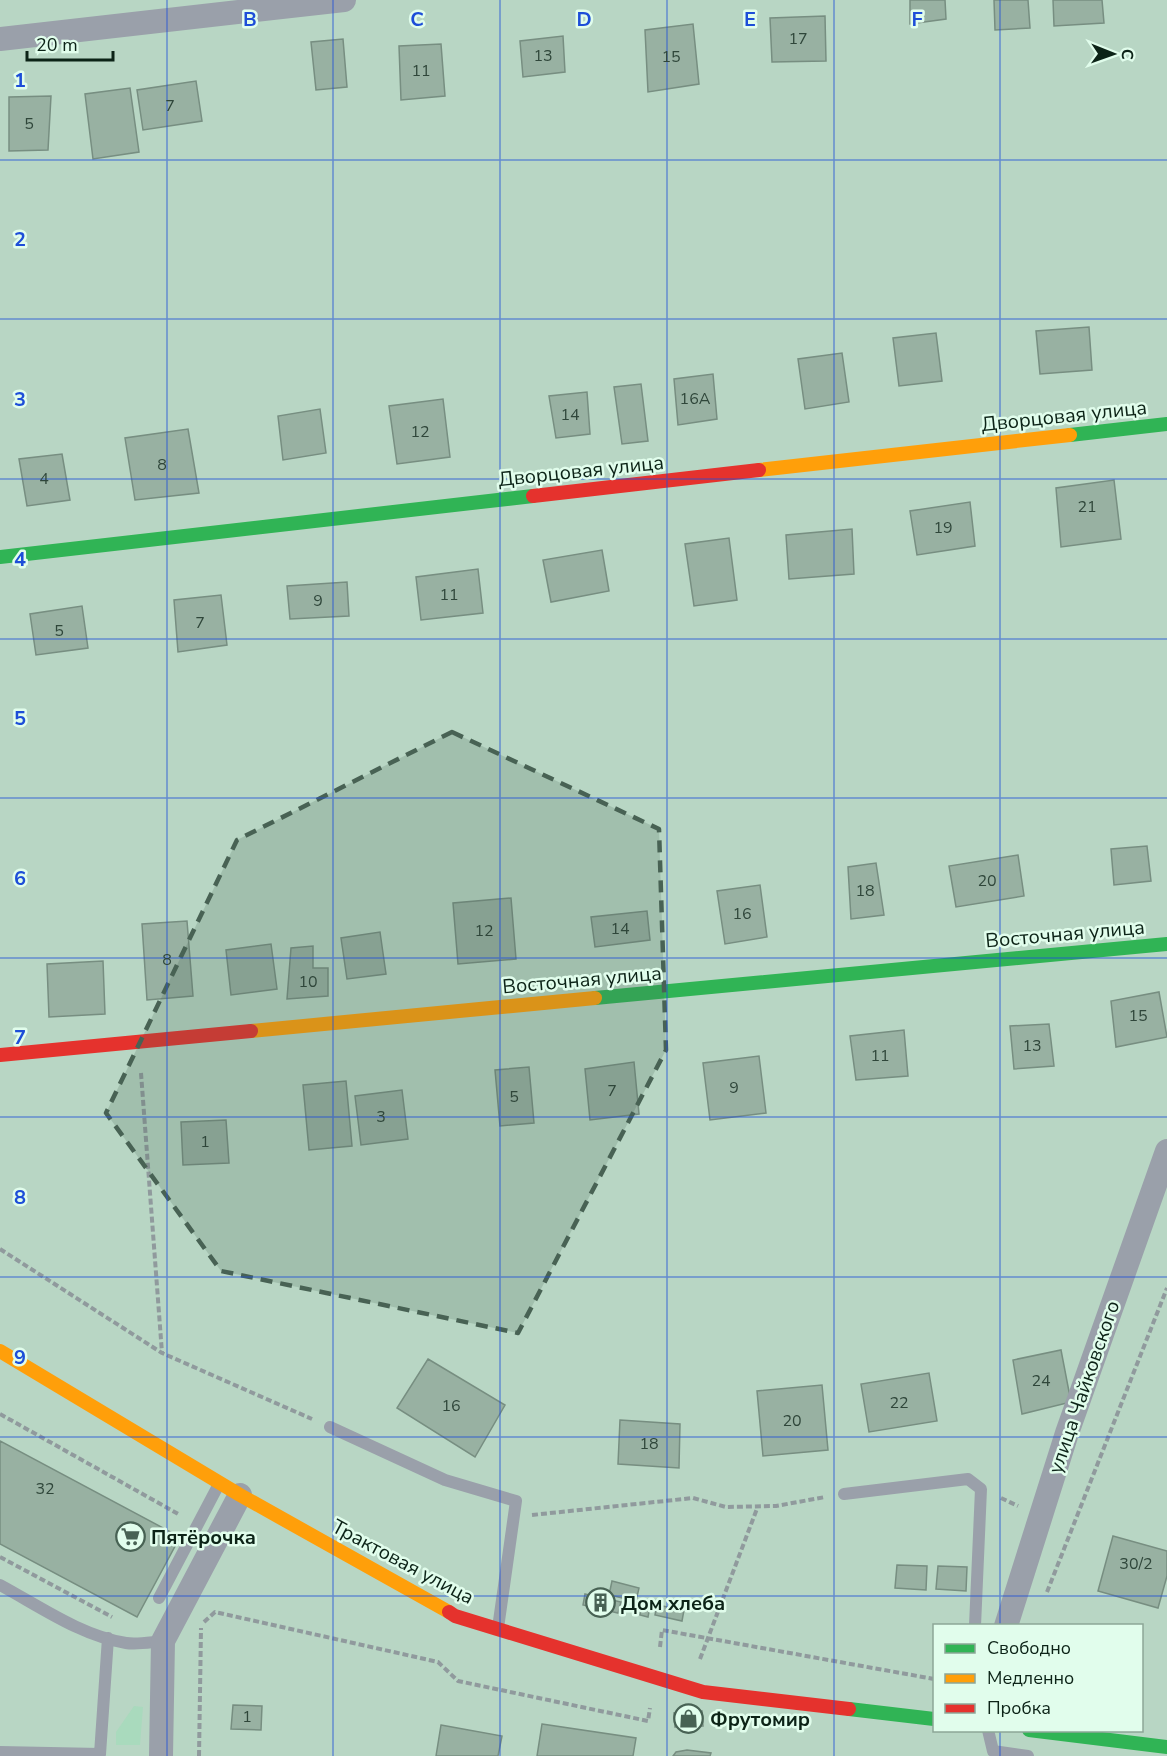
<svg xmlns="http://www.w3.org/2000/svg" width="1167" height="1756" font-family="'Nunito Sans',sans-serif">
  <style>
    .built { fill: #a9dabd }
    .building { fill: #98b1a2; stroke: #778e81; stroke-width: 1.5 }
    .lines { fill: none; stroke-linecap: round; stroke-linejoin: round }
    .path { stroke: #909a9d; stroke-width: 4; stroke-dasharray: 6 3; stroke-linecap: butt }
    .lane { stroke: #9aa0aa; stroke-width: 12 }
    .street { stroke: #9aa0aa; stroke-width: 24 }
    .fast { stroke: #30b455; stroke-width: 14 }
    .slow { stroke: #ff9f0a; stroke-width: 14 }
    .jam { stroke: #e5322d; stroke-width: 14 }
    .marked { fill: #486254; fill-opacity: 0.2; stroke: #486254; stroke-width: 4.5; stroke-dasharray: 12 8; stroke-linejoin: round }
    .grid { fill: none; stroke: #1d4ed8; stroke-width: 1.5; stroke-opacity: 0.55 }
    .labels { text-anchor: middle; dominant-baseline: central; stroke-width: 5; stroke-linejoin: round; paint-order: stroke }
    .number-label { font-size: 16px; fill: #2f463a }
    .street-label { font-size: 20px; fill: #0c2317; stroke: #e1fdec }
    .poi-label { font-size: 20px; font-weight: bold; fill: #0c2317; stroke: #e1fdec; text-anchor: start }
    .grid-label { font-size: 20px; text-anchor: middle; font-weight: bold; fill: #1d4ed8; stroke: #e1fdec; stroke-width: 5; stroke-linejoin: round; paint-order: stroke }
  </style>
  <rect width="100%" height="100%" fill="#b8d6c4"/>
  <path class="built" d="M134,1706L143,1707L140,1745H116V1732Z"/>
  <path class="building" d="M910,0H945L946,19L910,24Z
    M994,0H1028L1030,28L995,30Z
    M1053,0H1102L1104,23L1054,26Z
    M825,16L826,61L772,62L770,18Z
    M693,24L699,84L648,92L645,30Z
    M563,36L565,72L523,77L520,41Z
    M343,39L347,87L316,90L311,42Z
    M441,44L445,96L401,100L399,46Z
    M196,81L202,121L143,130L137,90Z
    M130,88L139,152L93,159L85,94Z
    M51,96L48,150L9,151V97Z
    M1089,327L1092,370L1040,374L1036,331Z
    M936,333L942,381L899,386L893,338Z
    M842,353L849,402L805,409L798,359Z
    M713,374L717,419L678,425L674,379Z
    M641,384L648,441L622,444L614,387Z
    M587,392L590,434L556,438L549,396Z
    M443,399L450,457L397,464L389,406Z
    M320,409L326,453L283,460L278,416Z
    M188,429L199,493L135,500L125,438Z
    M62,454L70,500L27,506L19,459Z
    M1114,480L1121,539L1061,547L1056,488Z
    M970,502L975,546L917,555L910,511Z
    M852,529L854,574L789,579L786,535Z
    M729,538L737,600L694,606L685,544Z
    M602,550L609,591L551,602L543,560Z
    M478,569L483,613L421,620L416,577Z
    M347,582L349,616L290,619L287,586Z
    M221,595L227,645L178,652L174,600Z
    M82,606L88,648L36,655L30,614Z
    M1147,846L1151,881L1114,885L1111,849Z
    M1018,855L1024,896L956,907L949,866Z
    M876,863L884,915L851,919L848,867Z
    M760,885L767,937L725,944L717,891Z
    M511,898L516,959L458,964L453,903Z
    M647,911L650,940L595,947L591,917Z
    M187,921L193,996L147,1000L142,924Z
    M380,932L386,974L347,979L341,938Z
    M271,944L277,989L231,995L226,950Z
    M313,946V968H328V996L287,999L291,948Z
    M103,961L105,1014L49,1017L47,964Z
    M1159,992L1167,1037L1116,1047L1111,1001Z
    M1049,1024L1054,1066L1014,1069L1010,1026Z
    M904,1030L908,1076L856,1080L850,1036Z
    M759,1056L766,1113L710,1120L703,1063Z
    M634,1062L639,1114L590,1120L585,1069Z
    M529,1067L534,1123L500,1126L495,1070Z
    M346,1081L352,1146L309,1150L303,1085Z
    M402,1090L408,1139L361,1145L355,1096Z
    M226,1120L229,1163L183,1165L181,1122Z
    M1061,1350L1071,1402L1022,1414L1013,1360Z
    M428,1359L505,1405L475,1457L397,1408Z
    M929,1373L937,1421L869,1432L861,1384Z
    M822,1385L828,1450L763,1456L757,1391Z
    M620,1420L680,1424L679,1468L618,1464Z
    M0,1441L180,1537L137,1617L0,1544Z
    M1113,1536L1167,1551V1576L1158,1608L1098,1591Z
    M897,1565L927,1566L926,1590L895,1588Z
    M938,1566L967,1567L966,1591L936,1589Z
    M612,1581L639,1588L636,1601L609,1595Z
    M585,1594L594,1596L592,1607L583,1605Z
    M597,1597L606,1599L604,1609L595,1608Z
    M612,1600L621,1602L618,1613L609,1611Z
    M642,1604L650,1606L648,1617L640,1615Z
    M657,1605L684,1610L682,1621L655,1615Z
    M233,1705L262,1706L261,1730L231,1729Z
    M702,1711L703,1726L675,1727L674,1713Z
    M542,1724L636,1738L633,1756H537Z
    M441,1725L502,1736L498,1756H436Z
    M687,1750L711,1753L710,1756H673L676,1752Z"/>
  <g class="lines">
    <path class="path" d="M141,1073L162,1353
      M0,1249L162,1353L312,1419
      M0,1414L180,1515
      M1001,1498L1018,1506
      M532,1515L693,1498L726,1507L776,1506L825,1497
      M0,1557L112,1617
      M1047,1592L1167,1288
      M204,1622L215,1612L438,1662L458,1681L648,1721L650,1708
      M660,1647L662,1630L934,1679
      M700,1659L758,1506
      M199,1756L201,1628"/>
    <path class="lane" d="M330,1427L445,1480L516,1501L498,1628
      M844,1494L968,1479L981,1489L975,1626
      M0,1585C39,1606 81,1636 126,1643C137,1645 151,1642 163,1641
      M159,1598L219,1484
      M988,1730L993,1751L1028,1756
      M0,1752L100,1754L108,1638"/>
    <path class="street" d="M0,39L344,0
      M1006,1626L1067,1433L1167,1151
      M161,1756L163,1641L240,1495"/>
    <path class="fast" d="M1070,435L1167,424
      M0,557L533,496
      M595,998L1167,944
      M849,1709L934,1719
      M1029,1730L1167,1747"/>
    <path class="slow" d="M759,470L1070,435
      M251,1031L595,998
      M0,1351L240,1495L449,1612"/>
    <path class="jam" d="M533,496L759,470
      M0,1055L251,1031
      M449,1612L455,1616L703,1692L849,1709"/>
  </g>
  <path class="marked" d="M452,732L659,829L666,1050L518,1333L221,1271L106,1113L237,840Z"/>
  <path class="grid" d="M167,0V1756M333,0V1756M500,0V1756M667,0V1756M834,0V1756M1000,0V1626M0,160H1167M0,319H1167M0,479H1167M0,639H1167M0,798H1167M0,958H1167M0,1117H1167M0,1277H1167M0,1437H1167M0,1596H1167M1000,1730V1756"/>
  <defs>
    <symbol id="supermarket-ring" viewBox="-11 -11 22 22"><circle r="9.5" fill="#e1fdec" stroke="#486254" stroke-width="1.5"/><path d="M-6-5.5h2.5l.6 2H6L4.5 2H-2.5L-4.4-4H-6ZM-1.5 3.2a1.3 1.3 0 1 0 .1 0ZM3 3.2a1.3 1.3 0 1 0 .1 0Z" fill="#486254"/></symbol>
    <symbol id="building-ring" viewBox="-11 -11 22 22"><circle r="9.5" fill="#e1fdec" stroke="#486254" stroke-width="1.5"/><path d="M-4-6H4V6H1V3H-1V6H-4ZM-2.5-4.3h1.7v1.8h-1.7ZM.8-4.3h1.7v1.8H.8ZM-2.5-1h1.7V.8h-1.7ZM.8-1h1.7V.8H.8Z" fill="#486254"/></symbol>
    <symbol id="shop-ring" viewBox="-11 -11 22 22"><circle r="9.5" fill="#e1fdec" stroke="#486254" stroke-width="1.5"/><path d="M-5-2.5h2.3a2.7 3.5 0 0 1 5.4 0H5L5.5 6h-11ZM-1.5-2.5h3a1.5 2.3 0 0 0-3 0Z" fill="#486254"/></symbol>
  </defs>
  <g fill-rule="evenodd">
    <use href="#supermarket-ring" x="114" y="1520" width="33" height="33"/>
    <use href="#building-ring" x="584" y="1586" width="33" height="33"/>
    <use href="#shop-ring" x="672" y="1702" width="33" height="33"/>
  </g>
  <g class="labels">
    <g class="number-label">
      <text x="798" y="39">17</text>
      <text x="543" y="56">13</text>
      <text x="671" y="57">15</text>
      <text x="421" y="71">11</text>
      <text x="170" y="106">7</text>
      <text x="29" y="124">5</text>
      <text x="695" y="399">16А</text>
      <text x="570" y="415">14</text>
      <text x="420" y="432">12</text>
      <text x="162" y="465">8</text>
      <text x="44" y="479">4</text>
      <text x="1087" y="507">21</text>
      <text x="943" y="528">19</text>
      <text x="449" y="595">11</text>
      <text x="318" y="601">9</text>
      <text x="200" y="623">7</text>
      <text x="59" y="631">5</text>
      <text x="987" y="881">20</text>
      <text x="865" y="891">18</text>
      <text x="742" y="914">16</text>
      <text x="620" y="929">14</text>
      <text x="484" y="931">12</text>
      <text x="167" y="960">8</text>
      <text x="308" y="982">10</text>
      <text x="1138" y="1016">15</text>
      <text x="1032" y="1046">13</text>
      <text x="880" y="1056">11</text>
      <text x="734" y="1088">9</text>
      <text x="612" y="1091">7</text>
      <text x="514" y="1097">5</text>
      <text x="381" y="1117">3</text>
      <text x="205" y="1142">1</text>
      <text x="1041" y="1381">24</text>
      <text x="899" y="1403">22</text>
      <text x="451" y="1406">16</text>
      <text x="792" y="1421">20</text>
      <text x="649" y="1444">18</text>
      <text x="45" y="1489">32</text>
      <text x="1136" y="1564">30/2</text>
      <text x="247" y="1717">1</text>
    </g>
    <g class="street-label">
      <text transform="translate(1064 416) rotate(-6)">Дворцовая улица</text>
      <text transform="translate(581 471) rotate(-6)">Дворцовая улица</text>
      <text transform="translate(1065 934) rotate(-5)">Восточная улица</text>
      <text transform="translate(582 980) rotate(-5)">Восточная улица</text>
      <text transform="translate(1084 1387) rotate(-71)">улица Чайковского</text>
      <text transform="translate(403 1562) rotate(28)">Трактовая улица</text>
    </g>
    <g class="poi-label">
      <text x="151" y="1537">Пятёрочка</text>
      <text x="621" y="1603">Дом хлеба</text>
      <text x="710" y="1719">Фрутомир</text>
    </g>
  </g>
  <g class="grid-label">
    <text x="250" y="26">B</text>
    <text x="417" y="26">C</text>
    <text x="584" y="26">D</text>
    <text x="750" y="26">E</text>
    <text x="917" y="26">F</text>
    <text x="20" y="87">1</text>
    <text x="20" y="246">2</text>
    <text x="20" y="406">3</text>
    <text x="20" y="566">4</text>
    <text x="20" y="725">5</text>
    <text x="20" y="885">6</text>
    <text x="20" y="1044">7</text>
    <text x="20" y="1204">8</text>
    <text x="20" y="1364">9</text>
  </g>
  <rect x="933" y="1624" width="210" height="108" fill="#e1fdec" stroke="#8ca697" stroke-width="1.5"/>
  <rect x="945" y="1644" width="30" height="9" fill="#30b455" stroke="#8ca697" stroke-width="1.5"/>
  <text x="987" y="1654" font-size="18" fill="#0c2317">Свободно</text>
  <rect x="945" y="1674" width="30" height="9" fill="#ff9f0a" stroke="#8ca697" stroke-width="1.5"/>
  <text x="987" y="1684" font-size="18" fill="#0c2317">Медленно</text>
  <rect x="945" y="1704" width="30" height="9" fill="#e5322d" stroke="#8ca697" stroke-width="1.5"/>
  <text x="987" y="1714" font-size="18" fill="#0c2317">Пробка</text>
  <g transform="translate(1113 54) rotate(91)" stroke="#e1fdec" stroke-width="4.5" paint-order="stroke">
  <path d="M0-4.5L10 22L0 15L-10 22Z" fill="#0c2317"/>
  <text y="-9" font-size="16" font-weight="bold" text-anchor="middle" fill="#0c2317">С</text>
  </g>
  <path d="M27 51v9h86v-9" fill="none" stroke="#0c2317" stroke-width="3"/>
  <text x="36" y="51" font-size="18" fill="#0c2317" stroke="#e1fdec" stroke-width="4.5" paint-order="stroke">20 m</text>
</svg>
